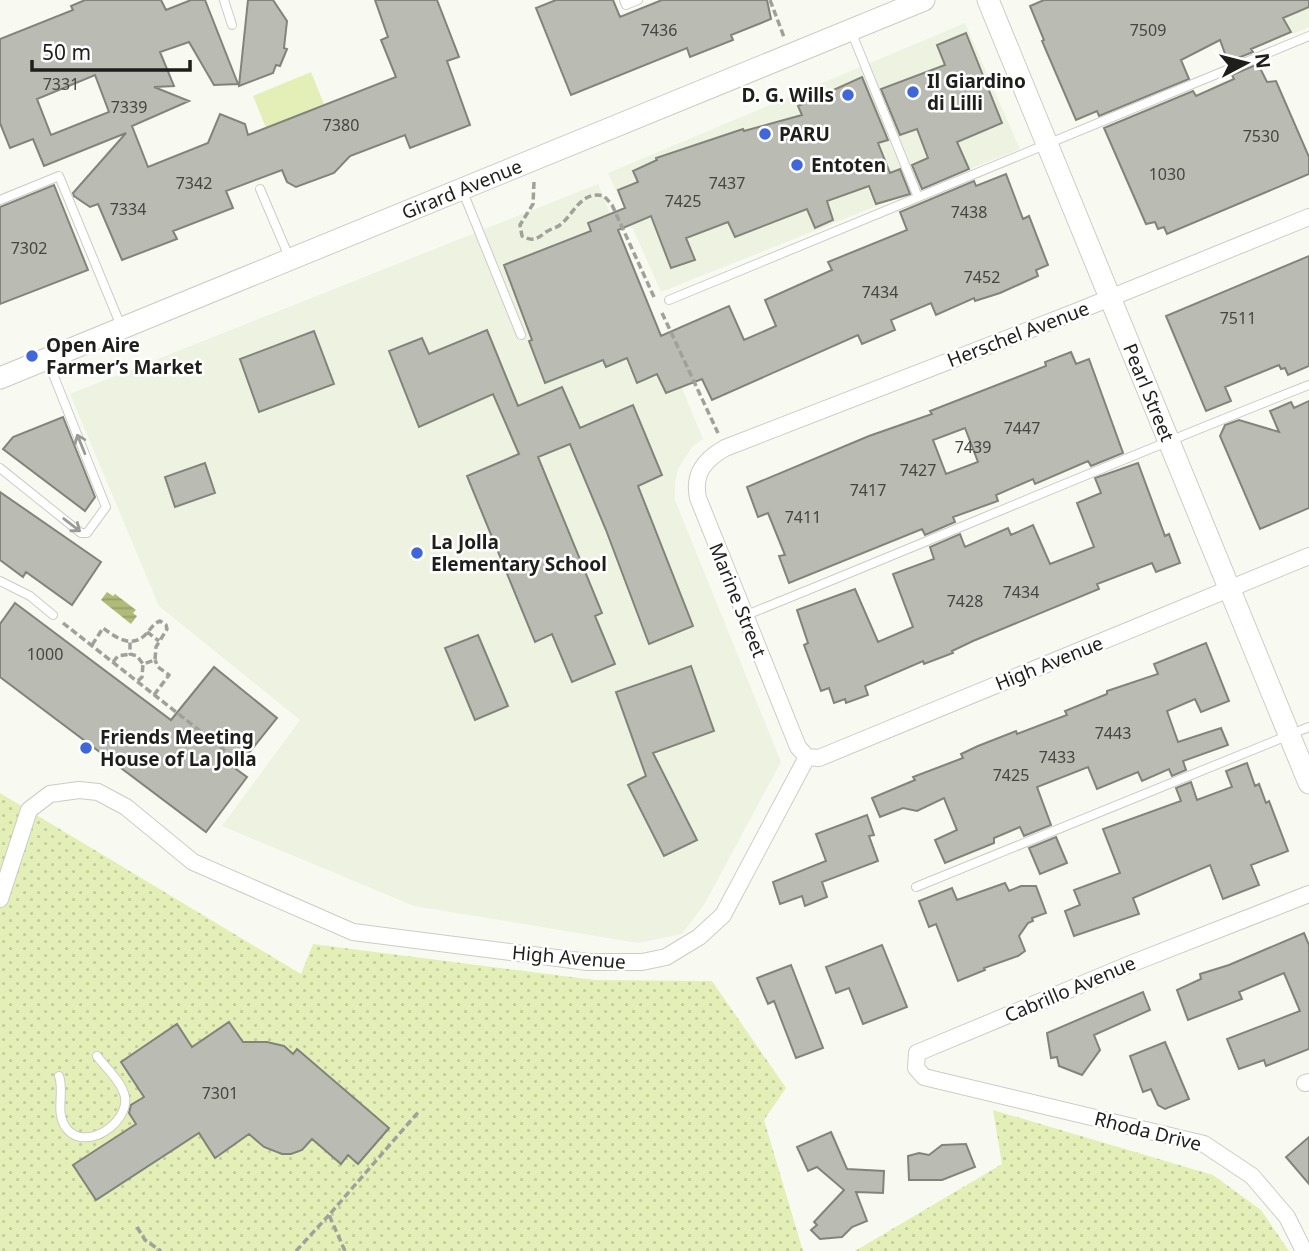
<svg xmlns="http://www.w3.org/2000/svg" width="1309" height="1251" font-family="'Noto Sans',sans-serif">
  <style>
    .built { fill: #eef2e1 }
    .grass { fill: url(#grass-dots) }
    .green { fill: #e4efb7 }
    .water { fill: url(#water-rules) }
    .building { fill: #babcb3; stroke: #82847c; stroke-width: 2; fill-rule: evenodd }
    .lines { fill: none; stroke-linecap: round; stroke-linejoin: round }
    .service-casing { stroke: #cbcdc4; stroke-width: 10 }
    .minor-casing { stroke: #cbcdc4; stroke-width: 18 }
    .tertiary-casing { stroke: #cbcdc4; stroke-width: 23 }
    .path { stroke: #a0a19b; stroke-width: 3.5; stroke-dasharray: 7 3.5; stroke-linecap: butt }
    .service { stroke: #fff; stroke-width: 8 }
    .minor { stroke: #fff; stroke-width: 16 }
    .tertiary { stroke: #fff; stroke-width: 21 }
    .oneway { stroke: #9a9a98 }
    .poi-dot { fill: #4067d9; stroke: #fff; stroke-width: 2.5 }
    .labels { text-anchor: middle; dominant-baseline: central; stroke-width: 5; stroke-linejoin: round; paint-order: stroke }
    .number-label { font-size: 16px; fill: #454641 }
    .poi-label { font-size: 19px; font-weight: bold; fill: #1e1e1b; stroke: #fff; text-anchor: start }
    .street-label { font-size: 19px; fill: #1e1e1b; stroke: #fff }
  </style>
  <defs>
    <pattern id="grass-dots" width="8" height="8" patternUnits="userSpaceOnUse" patternTransform="scale(1.75)"><rect width="8" height="8" fill="#e4efb7"/><path d="M2 2h.1M6 6h.1" fill="none" stroke="#c3cc9d" stroke-width="1.8" stroke-linecap="round"/></pattern>
    <pattern id="water-rules" width="6" height="5" patternUnits="userSpaceOnUse" patternTransform="scale(1.75)"><rect width="6" height="5" fill="#b0bb79"/><path d="M0 2.5h6" fill="none" stroke="#97a068"/></pattern>
  </defs>
  <rect width="100%" height="100%" fill="#f8faf1"/>
  <path class="built" d="M1309,0V27L1293,34L1283,16Z
    M965,23L1020,149L661,292L608,173Z
    M598,184L703,439L692,447L678,469L675,483V500L781,762L704,905L682,934L638,943L414,906L222,826L300,720L159,606L70,394Z"/>
  <path class="grass" d="M0,793L301,974L313,944L595,980L712,981L786,1088L764,1120L803,1251H0Z
    M993,1110L1213,1175L1261,1210L1289,1251H855L1002,1164Z"/>
  <path class="green" d="M311,72L324,104L266,128L253,96Z"/>
  <path class="water" d="M107,592L113,596L115,594L136,610L133,613L137,616L131,624L101,600Z"/>
  <path class="building" d="M85,0H161L166,10L191,0H205L238,84L214,85L189,42L160,52L174,86L154,87L189,101L132,126L148,167L208,143L220,114L245,124L248,135L396,77L381,40L388,37L375,0H437L459,57L447,61L470,125L410,148L405,135L350,156L334,173L296,187L287,182L282,170L226,191L233,208L173,231L177,239L122,260L98,204L90,207L74,196L73,193L126,133L44,166L33,139L10,148L0,123V39L73,10L71,6ZM95,75L109,112L51,135L37,99Z
    M248,0H273L287,21L284,48L287,49L280,66L276,65L273,73L239,86Z
    M556,0H613L620,17L662,0H767L771,19L731,35L733,40L690,57L687,48L571,95L536,8Z
    M1044,0H1309V7L1283,18L1291,32L1251,49L1253,52L1228,62L1220,40L1181,60L1189,79L1099,116L1097,111L1076,120L1042,41L1044,40L1030,6Z
    M966,33L1002,123L957,142L969,169L922,189L912,165L928,158L917,129L900,135L881,89L945,65L937,45Z
    M1258,64L1267,82L1276,81L1309,157V174L1167,234L1164,227L1158,229L1155,222L1146,224L1104,128L1193,91L1196,96L1234,79L1232,75Z
    M862,77L888,140L878,143L890,173L900,169L910,194L876,204L869,186L827,201L833,220L815,228L807,209L735,237L728,222L686,238L695,260L671,268L651,216L618,230L661,336L729,306L744,340L776,326L765,300L832,270L828,262L907,230L900,212L974,181L976,186L1006,174L1023,219L1029,216L1048,265L1036,270L1038,276L1000,293L975,301L974,298L936,315L931,303L891,320L895,330L862,344L858,335L712,400L702,379L666,393L657,374L637,383L627,358L606,367L603,360L545,383L529,341L532,340L504,265L591,231L588,223L625,208L618,190L638,182L633,171L657,160L656,158L743,129L744,131L802,115L798,106Z
    M54,185L88,270L0,304V207Z
    M1309,256V366L1288,375L1285,368L1281,369L1279,365L1225,387L1231,401L1206,411L1166,316Z
    M487,330L518,406L562,387L580,428L633,405L662,475L638,486L693,626L649,644L606,530L570,444L538,457L602,613L595,616L615,664L572,682L552,634L535,642L467,476L519,454L493,394L419,427L389,351L422,338L429,354Z
    M314,331L334,384L259,412L240,359Z
    M1071,352L1076,364L1089,359L1123,453L1091,466L1088,461L1035,484L1033,479L996,495L998,501L953,517L955,522L925,535L922,529L789,583L779,556L785,555L768,513L758,517L747,487L869,436L932,414L930,411L1046,366L1045,362ZM965,428L978,462L946,474L933,440Z
    M1309,401V508L1260,529L1220,436L1225,425L1239,420L1279,432L1270,411L1291,402L1294,408Z
    M63,417L95,497L85,511L3,449L13,437Z
    M205,463L215,493L175,507L165,477Z
    M1138,463L1165,536L1169,534L1180,563L1156,572L1152,563L1097,584L1099,589L973,641L952,651L953,653L924,664L923,661L865,686L868,695L846,703L845,699L834,703L829,688L821,691L804,645L808,643L797,610L855,589L878,642L913,627L893,574L934,559L930,547L960,534L965,547L1008,528L1011,535L1033,525L1050,564L1094,547L1077,503L1101,493L1095,478Z
    M0,492L101,562L72,605L26,572L23,577L0,560Z
    M15,603L171,720L214,667L277,718L236,769L247,777L206,832L0,677V624Z
    M478,635L508,706L475,720L445,648Z
    M1206,643L1229,701L1201,712L1195,699L1167,711L1178,742L1221,728L1228,745L1183,761L1186,770L1172,776L1169,769L1142,781L1138,772L1097,789L1088,767L1037,787L1051,825L1024,836L1020,827L994,838V843L945,863L935,840L957,830L944,798L917,811L903,808L880,817L872,798L915,780L913,777L963,758L961,754L978,746L1016,731L1017,734L1067,715L1065,711L1107,694V691L1158,674L1154,664Z
    M691,666L714,731L653,753L697,840L664,856L628,785L646,776L616,692Z
    M1247,763L1255,786L1259,784L1266,803L1269,801L1288,851L1251,865L1259,885L1223,899L1210,865L1133,898L1139,914L1074,936L1065,911L1080,905L1074,890L1120,873L1103,829L1181,801L1176,788L1191,782L1197,800L1232,787L1226,771Z
    M867,815L874,835L869,836L878,861L822,882L827,897L805,906L802,896L780,904L773,882L826,861L816,834Z
    M1056,837L1067,863L1040,874L1029,848Z
    M1005,883L1009,891L1021,886H1036L1046,913L1032,918L1033,921L1028,923L1019,936L1025,951L1018,956L984,968L985,970L958,981L936,924L929,927L919,901L952,888L957,900Z
    M1304,933L1309,945V1049L1266,1066L1264,1060L1239,1069L1227,1039L1300,1011L1284,973L1239,992L1242,999L1188,1020L1177,990L1201,979L1200,974L1229,965Z
    M882,945L907,1007L863,1024L849,988L836,993L826,967Z
    M791,965L823,1048L796,1058L774,1001L768,1004L757,978Z
    M1143,992L1150,1010L1094,1035L1100,1050L1082,1075L1059,1066L1057,1057L1051,1058L1047,1033Z
    M229,1022L243,1042H267L284,1046L293,1054L297,1049L389,1128L358,1164L348,1155L341,1164L312,1139L302,1150L291,1154H282L264,1147L249,1134L215,1158L199,1133L96,1200L73,1165L136,1124L129,1113L131,1105L144,1097L121,1062L177,1024L192,1047Z
    M1165,1042L1189,1099L1165,1109L1158,1105L1151,1089L1143,1092L1130,1056Z
    M831,1132L847,1169L884,1171L883,1193L856,1192L867,1221L852,1227L842,1237L820,1239L811,1230L817,1225L814,1222L844,1190L817,1167L808,1171L797,1147Z
    M1309,1137V1184L1286,1157Z
    M966,1144L975,1167L942,1180H909L908,1156L919,1153L929,1155L942,1145Z"/>
  <g class="lines">
    <defs>
      <path id="service" d="M224,0L232,25
        M624,0L626,5L638,0
        M851,31L918,197
        M260,189L290,259
        M463,192L521,335
        M0,200L59,176L121,326
        M669,300L1309,36
        M0,468L81,533H87L106,507L47,359
        M0,581L30,596L53,615
        M744,616C933,540 1120,459 1309,385
        M916,887L1309,727
        M59,1076C65,1093 54,1113 67,1129C86,1152 129,1123 125,1097C122,1082 106,1068 97,1056"/>
      <path id="minor" d="M807,757L798,747L698,498C693,474 704,460 725,448L1078,311L1309,217
        M807,757L819,758L1309,556
        M0,899L29,810L50,794L79,790L98,792L126,807L193,862L353,932L588,962H642L666,957L699,937L723,915L807,757
        M1305,1083L1309,1082
        M1304,1251L1287,1217L1252,1176L1204,1144L924,1077L916,1068L917,1053L1133,963L1309,894"/>
      <g id="tertiary">
        <path id="s1" d="M988,0L1309,783"/>
        <path id="s2" d="M0,378L924,0"/>
      </g>
    </defs>
    <use href="#service" class="service-casing"/>
    <use href="#minor" class="minor-casing"/>
    <use href="#tertiary" class="tertiary-casing"/>
    <path class="path" d="M770,0L784,37
      M534,182L533,204L520,225L522,236C533,242 537,239 546,232C550,229 556,228 560,225C574,214 581,190 604,196L612,205L654,297
      M662,313L718,433
      M63,623L242,764
      M147,632L159,641
      M92,645L103,628C115,637 130,648 144,636C150,631 152,624 160,621L166,625L167,629L156,647L155,660L143,664L137,656L130,654V641
      M113,662L118,656L130,654
      M138,681L142,677L143,664
      M154,695L169,675L158,667L155,660
      M137,1227L145,1240L161,1251
      M296,1251L329,1215
      M345,1251L329,1215L420,1110"/>
    <use href="#service" class="service"/>
    <use href="#minor" class="minor"/>
    <use href="#tertiary" class="tertiary"/>
  </g>
  <defs><path id="oneway-shaft" d="M-6 0H5M1.5-3L5.5 0L1.5 3" fill="none" stroke-width="1.6" stroke-linecap="round" stroke-linejoin="round" transform="scale(1.75)"/></defs>
  <g class="oneway">
    <use href="#oneway-shaft" transform="translate(81 444) rotate(-112)"/>
    <use href="#oneway-shaft" transform="translate(72 525) rotate(38)"/>
  </g>
  <g class="poi-dot">
    <circle cx="913" cy="92" r="7"/>
    <circle cx="848" cy="95" r="7"/>
    <circle cx="765" cy="134" r="7"/>
    <circle cx="797" cy="165" r="7"/>
    <circle cx="32" cy="356" r="7"/>
    <circle cx="417" cy="553" r="7"/>
    <circle cx="86" cy="748" r="7"/>
  </g>
  <g class="labels">
    <g class="number-label">
      <text x="659" y="30">7436</text>
      <text x="1148" y="30">7509</text>
      <text x="61" y="84">7331</text>
      <text x="129" y="107">7339</text>
      <text x="341" y="125">7380</text>
      <text x="1261" y="136">7530</text>
      <text x="1167" y="174">1030</text>
      <text x="194" y="183">7342</text>
      <text x="727" y="183">7437</text>
      <text x="683" y="201">7425</text>
      <text x="128" y="209">7334</text>
      <text x="969" y="212">7438</text>
      <text x="29" y="248">7302</text>
      <text x="982" y="277">7452</text>
      <text x="880" y="292">7434</text>
      <text x="1238" y="318">7511</text>
      <text x="1022" y="428">7447</text>
      <text x="973" y="447">7439</text>
      <text x="918" y="470">7427</text>
      <text x="868" y="490">7417</text>
      <text x="803" y="517">7411</text>
      <text x="1021" y="592">7434</text>
      <text x="965" y="601">7428</text>
      <text x="45" y="654">1000</text>
      <text x="1113" y="733">7443</text>
      <text x="1057" y="757">7433</text>
      <text x="1011" y="775">7425</text>
      <text x="220" y="1093">7301</text>
    </g>
    <g class="poi-label">
      <text x="927" y="81">Il Giardino<tspan x="927" dy="22">di Lilli</tspan></text>
      <text x="834" y="95" text-anchor="end">D. G. Wills</text>
      <text x="779" y="134">PARU</text>
      <text x="811" y="165">Entoten</text>
      <text x="46" y="345">Open Aire<tspan x="46" dy="22">Farmer’s Market</tspan></text>
      <text x="431" y="542">La Jolla<tspan x="431" dy="22">Elementary School</tspan></text>
      <text x="100" y="737">Friends Meeting<tspan x="100" dy="22">House of La Jolla</tspan></text>
    </g>
    <g class="street-label">
      <text stroke="none"><textPath href="#s2" startOffset="499">Girard Avenue</textPath></text>
      <text transform="translate(1018 334) rotate(-21)">Herschel Avenue</text>
      <text stroke="none"><textPath href="#s1" startOffset="424">Pearl Street</textPath></text>
      <text transform="translate(738 600) rotate(68)">Marine Street</text>
      <text transform="translate(1049 663) rotate(-22)">High Avenue</text>
      <text transform="translate(569 957) rotate(5)">High Avenue</text>
      <text transform="translate(1070 989) rotate(-23)">Cabrillo Avenue</text>
      <text transform="translate(1148 1131) rotate(14)">Rhoda Drive</text>
    </g>
  </g>
  <g transform="translate(1246 63) rotate(83)" stroke="#ffffff" stroke-width="5" paint-order="stroke">
  <path d="M0-5L12 26L0 18L-12 26Z" fill="#1e1e1b"/>
  <text y="-10" font-size="19" font-weight="bold" text-anchor="middle" fill="#1e1e1b">N</text>
  </g>
  <path d="M32 60v10h158v-10" fill="none" stroke="#1e1e1b" stroke-width="3.5"/>
  <text x="42" y="60" font-size="21" fill="#1e1e1b" stroke="#ffffff" stroke-width="5" paint-order="stroke">50 m</text>
</svg>
